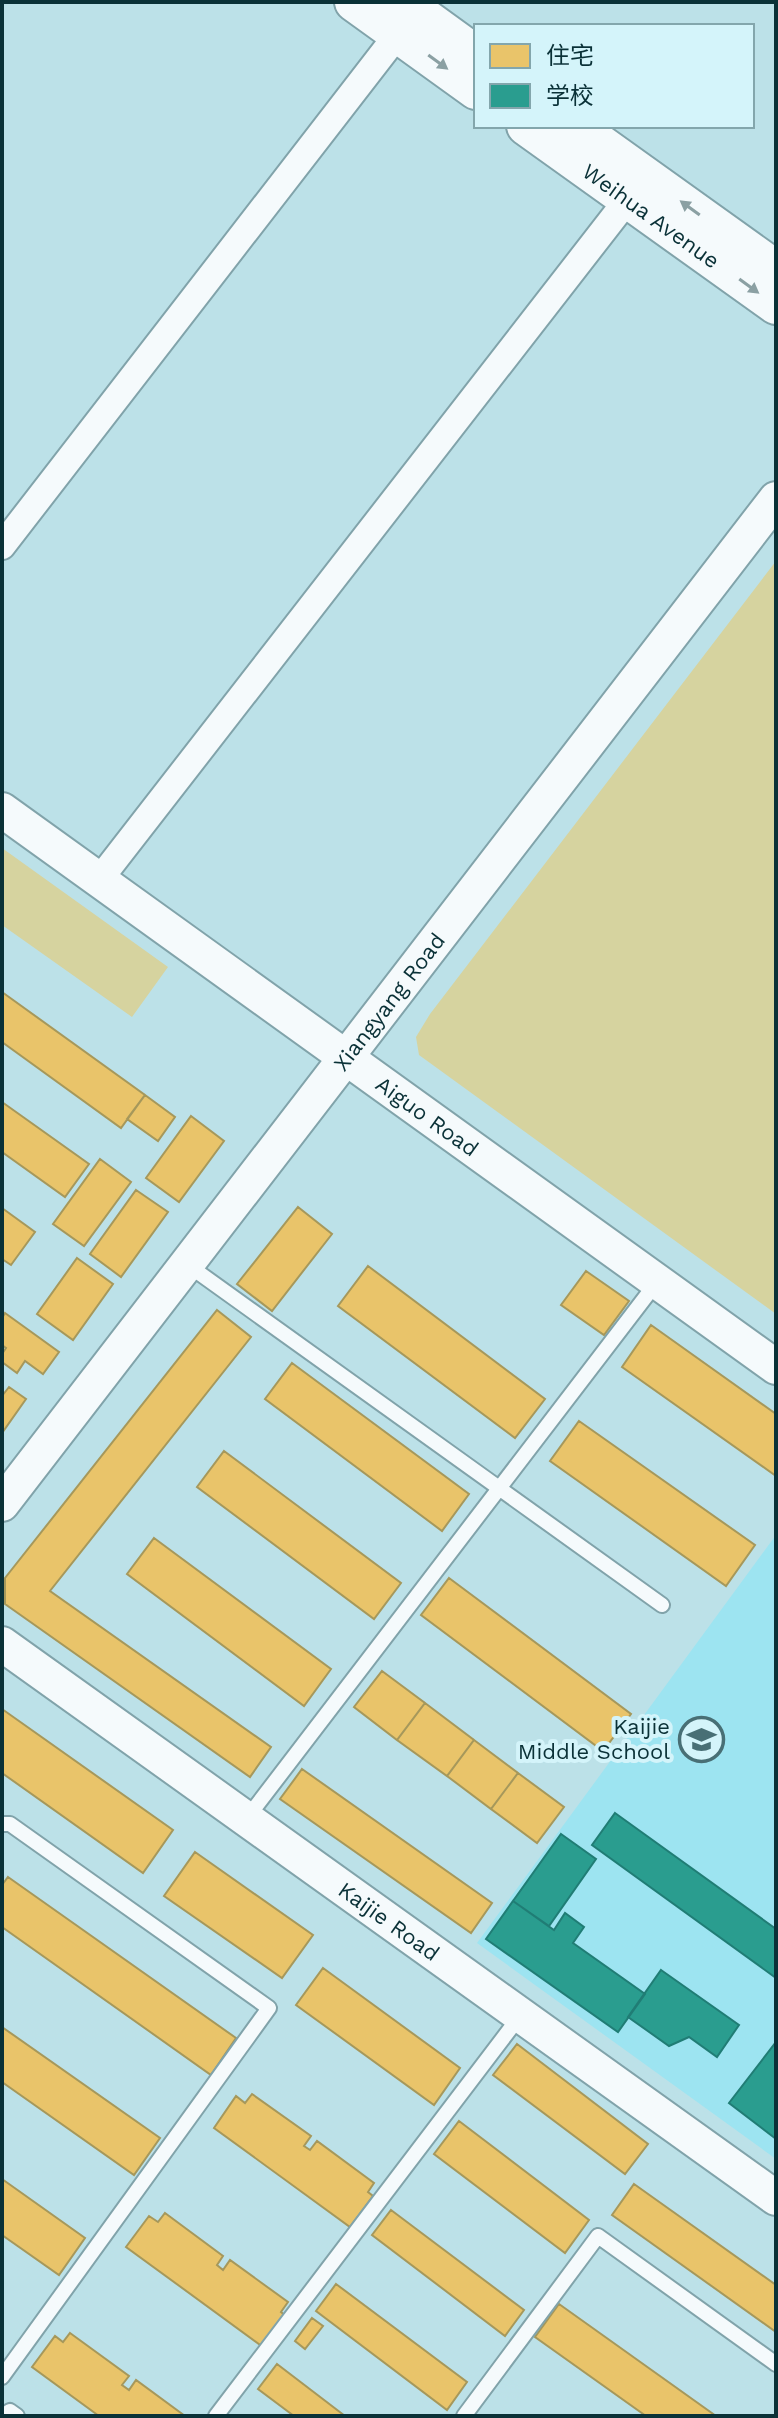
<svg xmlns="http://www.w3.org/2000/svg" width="778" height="2418" font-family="'Work Sans','Noto Sans SC',sans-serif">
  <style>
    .built { fill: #9de4f1 }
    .green { fill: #d6d39f }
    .homes { fill: #e9c46a; stroke: #a6985b; stroke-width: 2 }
    .schools { fill: #2a9d8f; stroke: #207d75; stroke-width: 2 }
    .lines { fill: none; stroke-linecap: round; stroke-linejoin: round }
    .service-casing { stroke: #81a3aa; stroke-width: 18 }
    .minor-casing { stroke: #81a3aa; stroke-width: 30 }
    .tertiary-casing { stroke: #81a3aa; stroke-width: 38 }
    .secondary-casing { stroke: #81a3aa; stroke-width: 42 }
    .service { stroke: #f5fafc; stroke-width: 14 }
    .minor { stroke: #f5fafc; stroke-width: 26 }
    .tertiary { stroke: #f5fafc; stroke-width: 34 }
    .secondary { stroke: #f5fafc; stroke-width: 38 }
    .oneway { fill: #8ba0a3 }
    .labels { text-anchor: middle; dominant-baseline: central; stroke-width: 8; stroke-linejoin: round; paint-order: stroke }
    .street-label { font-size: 22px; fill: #0a3137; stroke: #d4f4fa }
    .poi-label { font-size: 22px; fill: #0a3137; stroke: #d4f4fa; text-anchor: end }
  </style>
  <rect width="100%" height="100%" fill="#bce1e8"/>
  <path class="built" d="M776,1535V2159L477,1943Z"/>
  <path class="green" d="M776,561V1314L419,1055L416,1037L430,1014Z
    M2,848L168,967L132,1017L2,925Z"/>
  <path class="homes" d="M2,992L145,1095L121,1128L2,1042Z
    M145,1095L175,1117L158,1141L127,1119Z
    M2,1102L89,1164L65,1197L2,1152Z
    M191,1116L224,1141L179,1202L146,1178Z
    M100,1159L131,1182L84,1246L53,1224Z
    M136,1190L168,1212L121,1277L90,1254Z
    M298,1207L332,1234L272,1311L237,1284Z
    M2,1208L35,1232L11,1265L2,1259Z
    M77,1258L113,1284L73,1340L37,1314Z
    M368,1266L545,1399L515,1438L338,1306Z
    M586,1271L629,1301L604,1335L561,1305Z
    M217,1310L251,1337L50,1591L271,1747L250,1777L5,1604V1578Z
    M5,1313L59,1352L43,1374L25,1361L17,1373L2,1362V1354L6,1348L2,1345V1318Z
    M651,1325L776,1414V1476L622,1367Z
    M292,1363L469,1494L442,1531L265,1399Z
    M9,1387L26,1399L2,1433V1396Z
    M579,1421L755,1545L726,1586L550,1461Z
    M224,1451L401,1583L374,1619L197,1487Z
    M154,1538L331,1669L304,1706L127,1574Z
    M449,1578L631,1714L603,1751L421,1615Z
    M382,1671L425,1703L397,1740L354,1707Z
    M425,1703L474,1740L447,1776L397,1740Z
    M2,1709L173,1830L143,1873L2,1773Z
    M474,1740L518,1773L491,1809L447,1776Z
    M302,1769L492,1903L471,1933L280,1799Z
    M518,1773L564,1807L537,1843L491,1809Z
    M195,1852L313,1935L282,1978L164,1896Z
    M8,1877L236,2038L211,2075L2,1927V1885Z
    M323,1968L460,2068L434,2105L296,2005Z
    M2,2027L160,2138L134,2175L2,2082Z
    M517,2044L648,2144L625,2174L493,2075Z
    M252,2094L311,2136L304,2146L310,2150L317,2141L374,2183L368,2192L373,2196L350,2227L214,2128L236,2096L245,2103Z
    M459,2121L589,2220L565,2253L434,2154Z
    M2,2179L85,2238L59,2275L2,2235Z
    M634,2184L776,2285V2332L612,2215Z
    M391,2210L524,2310L505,2336L372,2235Z
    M165,2213L223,2256L217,2265L223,2270L230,2260L288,2302L281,2312L286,2316L263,2347L126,2247L149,2216L158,2222Z
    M336,2284L467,2382L447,2410L316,2311Z
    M559,2304L716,2416H646L535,2337Z
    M312,2318L323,2326L305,2349L295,2341Z
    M70,2333L129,2376L122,2385L129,2390L136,2380L185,2416H99L32,2367L55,2336L63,2342Z
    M277,2364L345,2416H294L258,2389Z"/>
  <path class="schools" d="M615,1813L776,1929V1978L592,1845Z
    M561,1834L596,1859L549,1926L513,1901Z
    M513,1901L554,1930L565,1913L584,1927L573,1943L645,1994L618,2032L486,1939Z
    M661,1970L739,2025L717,2057L689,2037L669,2046L628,2017Z
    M776,2042V2139L729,2103Z"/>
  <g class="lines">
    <defs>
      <path id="service" d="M188,1265L662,1605
        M247,1818L657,1282
        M2,1824H10L269,2008L2,2377
        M2,2416L10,2411L17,2416
        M216,2416L520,2016
        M464,2416L598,2236L776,2364"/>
      <path id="minor" d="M2,546L398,34
        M99,880L628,199"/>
      <g id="tertiary">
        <path id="s1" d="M2,810L776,1367"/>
        <path id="s2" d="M2,1504L776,499"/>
        <path id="s3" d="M2,1644L776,2198"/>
      </g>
      <g id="secondary">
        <path d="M354,2L476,90"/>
        <path d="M403,2L476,55"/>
        <path id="s4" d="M526,126L776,305"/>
        <path d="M575,126L776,270"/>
      </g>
    </defs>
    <use href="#service" class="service-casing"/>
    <use href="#minor" class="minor-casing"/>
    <use href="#tertiary" class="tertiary-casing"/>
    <use href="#secondary" class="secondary-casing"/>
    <use href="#service" class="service"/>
    <use href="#minor" class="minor"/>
    <use href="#tertiary" class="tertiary"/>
    <use href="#secondary" class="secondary"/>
  </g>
  <defs><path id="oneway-solid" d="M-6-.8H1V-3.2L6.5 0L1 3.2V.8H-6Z" transform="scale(2)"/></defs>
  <g class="oneway">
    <use href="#oneway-solid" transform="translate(438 62) rotate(36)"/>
    <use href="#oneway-solid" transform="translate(690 208) rotate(-144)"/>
    <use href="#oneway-solid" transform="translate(749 286) rotate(36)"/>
  </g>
  <defs>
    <symbol id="school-ring" viewBox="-11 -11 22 22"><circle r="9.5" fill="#d4f4fa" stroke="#486f75" stroke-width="1.5"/><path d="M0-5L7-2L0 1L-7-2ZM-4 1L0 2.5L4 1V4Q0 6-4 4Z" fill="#486f75"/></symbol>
  </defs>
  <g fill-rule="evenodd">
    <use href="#school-ring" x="676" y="1714" width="51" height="51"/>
  </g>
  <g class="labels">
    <g class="street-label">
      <text stroke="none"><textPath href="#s4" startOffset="154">Weihua Avenue</textPath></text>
      <text stroke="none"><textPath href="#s2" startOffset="634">Xiangyang Road</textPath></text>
      <text stroke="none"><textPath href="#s1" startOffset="524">Aiguo Road</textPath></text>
      <text stroke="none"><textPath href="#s3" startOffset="476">Kaijie Road</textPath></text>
    </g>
    <g class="poi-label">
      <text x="670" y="1726">Kaijie<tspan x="670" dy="25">Middle School</tspan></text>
    </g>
  </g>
  <rect width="778" height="2418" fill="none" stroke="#0a3137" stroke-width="8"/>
  <rect x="474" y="24" width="280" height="104" fill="#d4f4fa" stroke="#83a6ac" stroke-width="2"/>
  <rect x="490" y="44" width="40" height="24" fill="#e9c46a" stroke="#83a6ac" stroke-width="2"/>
  <text x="546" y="64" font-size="24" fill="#0a3137">住宅</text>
  <rect x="490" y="84" width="40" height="24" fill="#2a9d8f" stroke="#83a6ac" stroke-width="2"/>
  <text x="546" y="104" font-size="24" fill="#0a3137">学校</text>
</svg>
